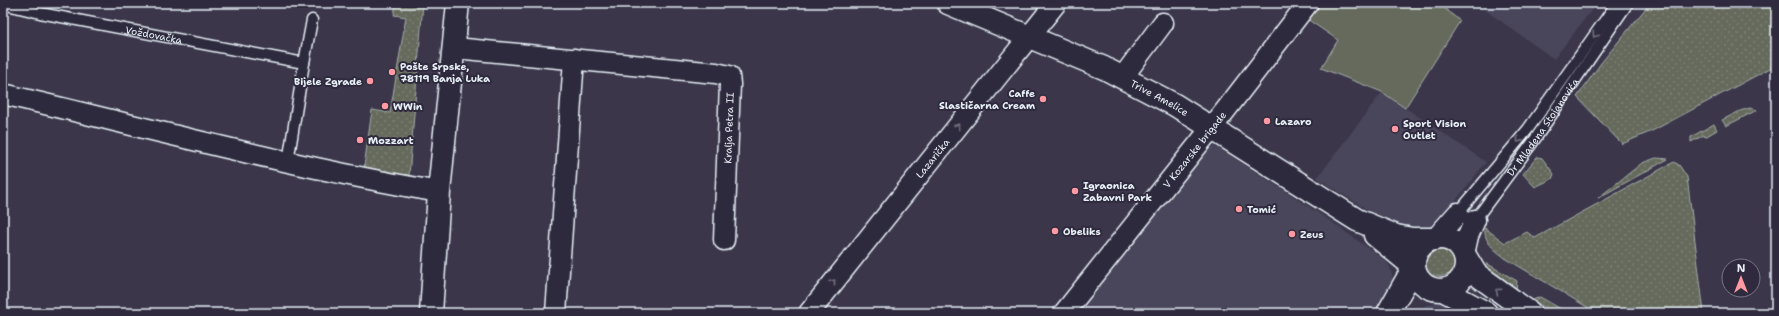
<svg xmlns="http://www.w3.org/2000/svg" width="1779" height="316" font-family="'Shantell Sans',sans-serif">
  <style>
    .built { fill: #49445a }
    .grass { fill: url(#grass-dots); stroke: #a6aeaa }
    .green { fill: #656a5c; stroke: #a6aeaa }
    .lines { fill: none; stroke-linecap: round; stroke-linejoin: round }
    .service-casing { stroke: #e8f1f8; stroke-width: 13 }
    .minor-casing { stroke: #e8f1f8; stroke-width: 23 }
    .tertiary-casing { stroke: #e8f1f8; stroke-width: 25 }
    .secondary-casing { stroke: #e8f1f8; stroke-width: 25 }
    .service { stroke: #2f2a3d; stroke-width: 10 }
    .minor { stroke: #2f2a3d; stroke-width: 20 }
    .tertiary { stroke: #2f2a3d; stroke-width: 22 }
    .secondary { stroke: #2f2a3d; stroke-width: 22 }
    .oneway { stroke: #70707e }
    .poi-dot { fill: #ff9aa2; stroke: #2f2a3d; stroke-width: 1.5 }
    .labels { text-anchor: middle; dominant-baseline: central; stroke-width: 4; stroke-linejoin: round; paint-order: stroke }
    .street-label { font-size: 10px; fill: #e8f1f8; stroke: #2f2a3d }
    .poi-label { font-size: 10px; font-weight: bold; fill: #e8f1f8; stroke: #2f2a3d; text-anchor: start }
  </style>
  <defs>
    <pattern id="grass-dots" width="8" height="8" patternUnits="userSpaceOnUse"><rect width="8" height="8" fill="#656a5c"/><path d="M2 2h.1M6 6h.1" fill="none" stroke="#7b8074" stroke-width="1.8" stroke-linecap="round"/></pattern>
  </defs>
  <rect width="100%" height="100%" fill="#3b364a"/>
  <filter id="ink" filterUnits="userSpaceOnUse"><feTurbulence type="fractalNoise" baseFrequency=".025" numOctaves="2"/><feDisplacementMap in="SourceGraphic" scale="8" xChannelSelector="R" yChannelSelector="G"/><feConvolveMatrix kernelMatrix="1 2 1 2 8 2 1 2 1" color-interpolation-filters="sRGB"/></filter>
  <g filter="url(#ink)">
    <path class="built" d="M1475,3H1597L1554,59Z
      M1382,92L1486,162L1436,226L1428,231L1396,228L1317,178Z
      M1213,146L1219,148L1322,215L1385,260L1390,267L1393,279L1392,290L1378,313H1071L1206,148Z
      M1442,302L1450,303L1474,313H1415L1426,305Z"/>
    <path class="grass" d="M396,3H423L409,176L364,167L372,110L390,113L406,17L394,15Z
      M1650,3H1776V65L1654,130L1622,144L1577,97L1601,63Z
      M1750,108L1757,110L1726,126L1722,120L1740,111Z
      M1714,124L1717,130L1705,137L1704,135L1691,142V137Z
      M1537,157L1542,158L1554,174L1552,179L1535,187L1523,174Z
      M1656,158L1668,159L1598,198L1642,163Z
      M1674,162L1679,165L1687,177L1704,313H1597L1505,258C1496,251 1483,242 1485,228L1505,243L1527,232L1535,238Z
      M1442,250L1454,254L1458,264C1452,276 1442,278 1430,275L1423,267C1424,257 1431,250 1442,250Z
      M1486,263L1517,281L1516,290L1490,273Z
      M1540,297L1568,313H1553L1533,300Z"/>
    <path class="green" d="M1320,3H1438L1460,21L1405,108L1382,92L1321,68L1338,40L1307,19Z"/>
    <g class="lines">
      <defs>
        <g id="service">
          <path id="s1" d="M3,4L40,13L304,63L288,162"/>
          <path d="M304,63L312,20"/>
          <path d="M1458,213L1528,129L1617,3"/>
          <path id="s2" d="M1475,220L1533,142L1628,3"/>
        </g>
        <g id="minor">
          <path d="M455,48L716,73L729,76L730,84L724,240"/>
          <path d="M1122,78L1163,23"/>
          <path d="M3,94C148,128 292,167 439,192"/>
          <path d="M1435,239L1458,213"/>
          <path d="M1464,254L1468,236L1475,220"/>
          <path d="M556,313L574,59"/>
          <path id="s3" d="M809,313L1056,3"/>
          <path id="s4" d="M1064,313L1225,111L1308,3"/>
        </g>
        <path id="tertiary" d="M431,313L439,192L458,3"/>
        <g id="secondary">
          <path id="s5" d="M948,3L1104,68L1175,105L1357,220L1396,236L1412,239H1435"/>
          <path d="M1375,235L1414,267L1388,313"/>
          <circle cx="1440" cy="264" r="26"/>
          <path d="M1464,254L1476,274L1530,313"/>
          <path d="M1443,290L1486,313"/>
        </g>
      </defs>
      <use href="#service" class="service-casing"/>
      <use href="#minor" class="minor-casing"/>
      <use href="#tertiary" class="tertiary-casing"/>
      <use href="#secondary" class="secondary-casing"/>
      <use href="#service" class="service"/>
      <use href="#minor" class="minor"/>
      <use href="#tertiary" class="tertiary"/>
      <use href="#secondary" class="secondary"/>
    </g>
    <defs><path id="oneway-chevron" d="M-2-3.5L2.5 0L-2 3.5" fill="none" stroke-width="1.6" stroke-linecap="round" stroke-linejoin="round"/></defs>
    <g class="oneway">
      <use href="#oneway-chevron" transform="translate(1595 35) rotate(124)"/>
      <use href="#oneway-chevron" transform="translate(958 126) rotate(-52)"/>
      <use href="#oneway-chevron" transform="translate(1519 140) rotate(129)"/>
      <use href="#oneway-chevron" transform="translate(833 282) rotate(-52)"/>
      <use href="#oneway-chevron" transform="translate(1498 291) rotate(-144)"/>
    </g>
  </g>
  <g class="poi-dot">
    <circle cx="392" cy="72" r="4"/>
    <circle cx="370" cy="81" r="4"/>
    <circle cx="1043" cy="99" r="4"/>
    <circle cx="385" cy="106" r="4"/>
    <circle cx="1267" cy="121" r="4"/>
    <circle cx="1395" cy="129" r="4"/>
    <circle cx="360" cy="140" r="4"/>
    <circle cx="1075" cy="191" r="4"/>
    <circle cx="1239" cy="209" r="4"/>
    <circle cx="1055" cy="231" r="4"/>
    <circle cx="1292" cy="234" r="4"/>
  </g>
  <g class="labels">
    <g class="street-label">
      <text stroke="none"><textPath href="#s1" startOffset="154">Voždovačka</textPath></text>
      <text stroke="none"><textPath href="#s5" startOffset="232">Trive Amelice</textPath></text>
      <text stroke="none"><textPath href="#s2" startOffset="115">Dr Mladena Stojanovića</textPath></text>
      <text transform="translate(729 128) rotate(-88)">Kralja Petra II</text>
      <text stroke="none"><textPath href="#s4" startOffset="209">V Kozarske brigade</textPath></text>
      <text stroke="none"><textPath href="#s3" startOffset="198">Lazarička</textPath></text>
    </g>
    <g class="poi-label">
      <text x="400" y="66">Pošte Srpske,<tspan x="400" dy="12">78119 Banja Luka</tspan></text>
      <text x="362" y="81" text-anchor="end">Bijele Zgrade</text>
      <text x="1035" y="93" text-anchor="end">Caffe<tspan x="1035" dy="12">Slastičarna Cream</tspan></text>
      <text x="393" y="106">WWin</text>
      <text x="1275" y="121">Lazaro</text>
      <text x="1403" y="123">Sport Vision<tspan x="1403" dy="12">Outlet</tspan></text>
      <text x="368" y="140">Mozzart</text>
      <text x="1083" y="185">Igraonica<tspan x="1083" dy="12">Zabavni Park</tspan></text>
      <text x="1247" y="209">Tomić</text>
      <text x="1063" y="231">Obeliks</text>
      <text x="1300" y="234">Zeus</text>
    </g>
  </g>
  <rect width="1779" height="316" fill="none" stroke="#2f2a3d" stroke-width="16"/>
  <rect x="8" y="8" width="1763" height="300" fill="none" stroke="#e8f1f8" stroke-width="1.5" filter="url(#ink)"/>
  <g transform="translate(1741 278)"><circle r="19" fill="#2f2a3d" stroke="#797a88"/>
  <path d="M0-3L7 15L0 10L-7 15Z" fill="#ff9aa2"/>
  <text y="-6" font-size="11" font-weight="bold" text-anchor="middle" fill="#e8f1f8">N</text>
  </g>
</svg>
